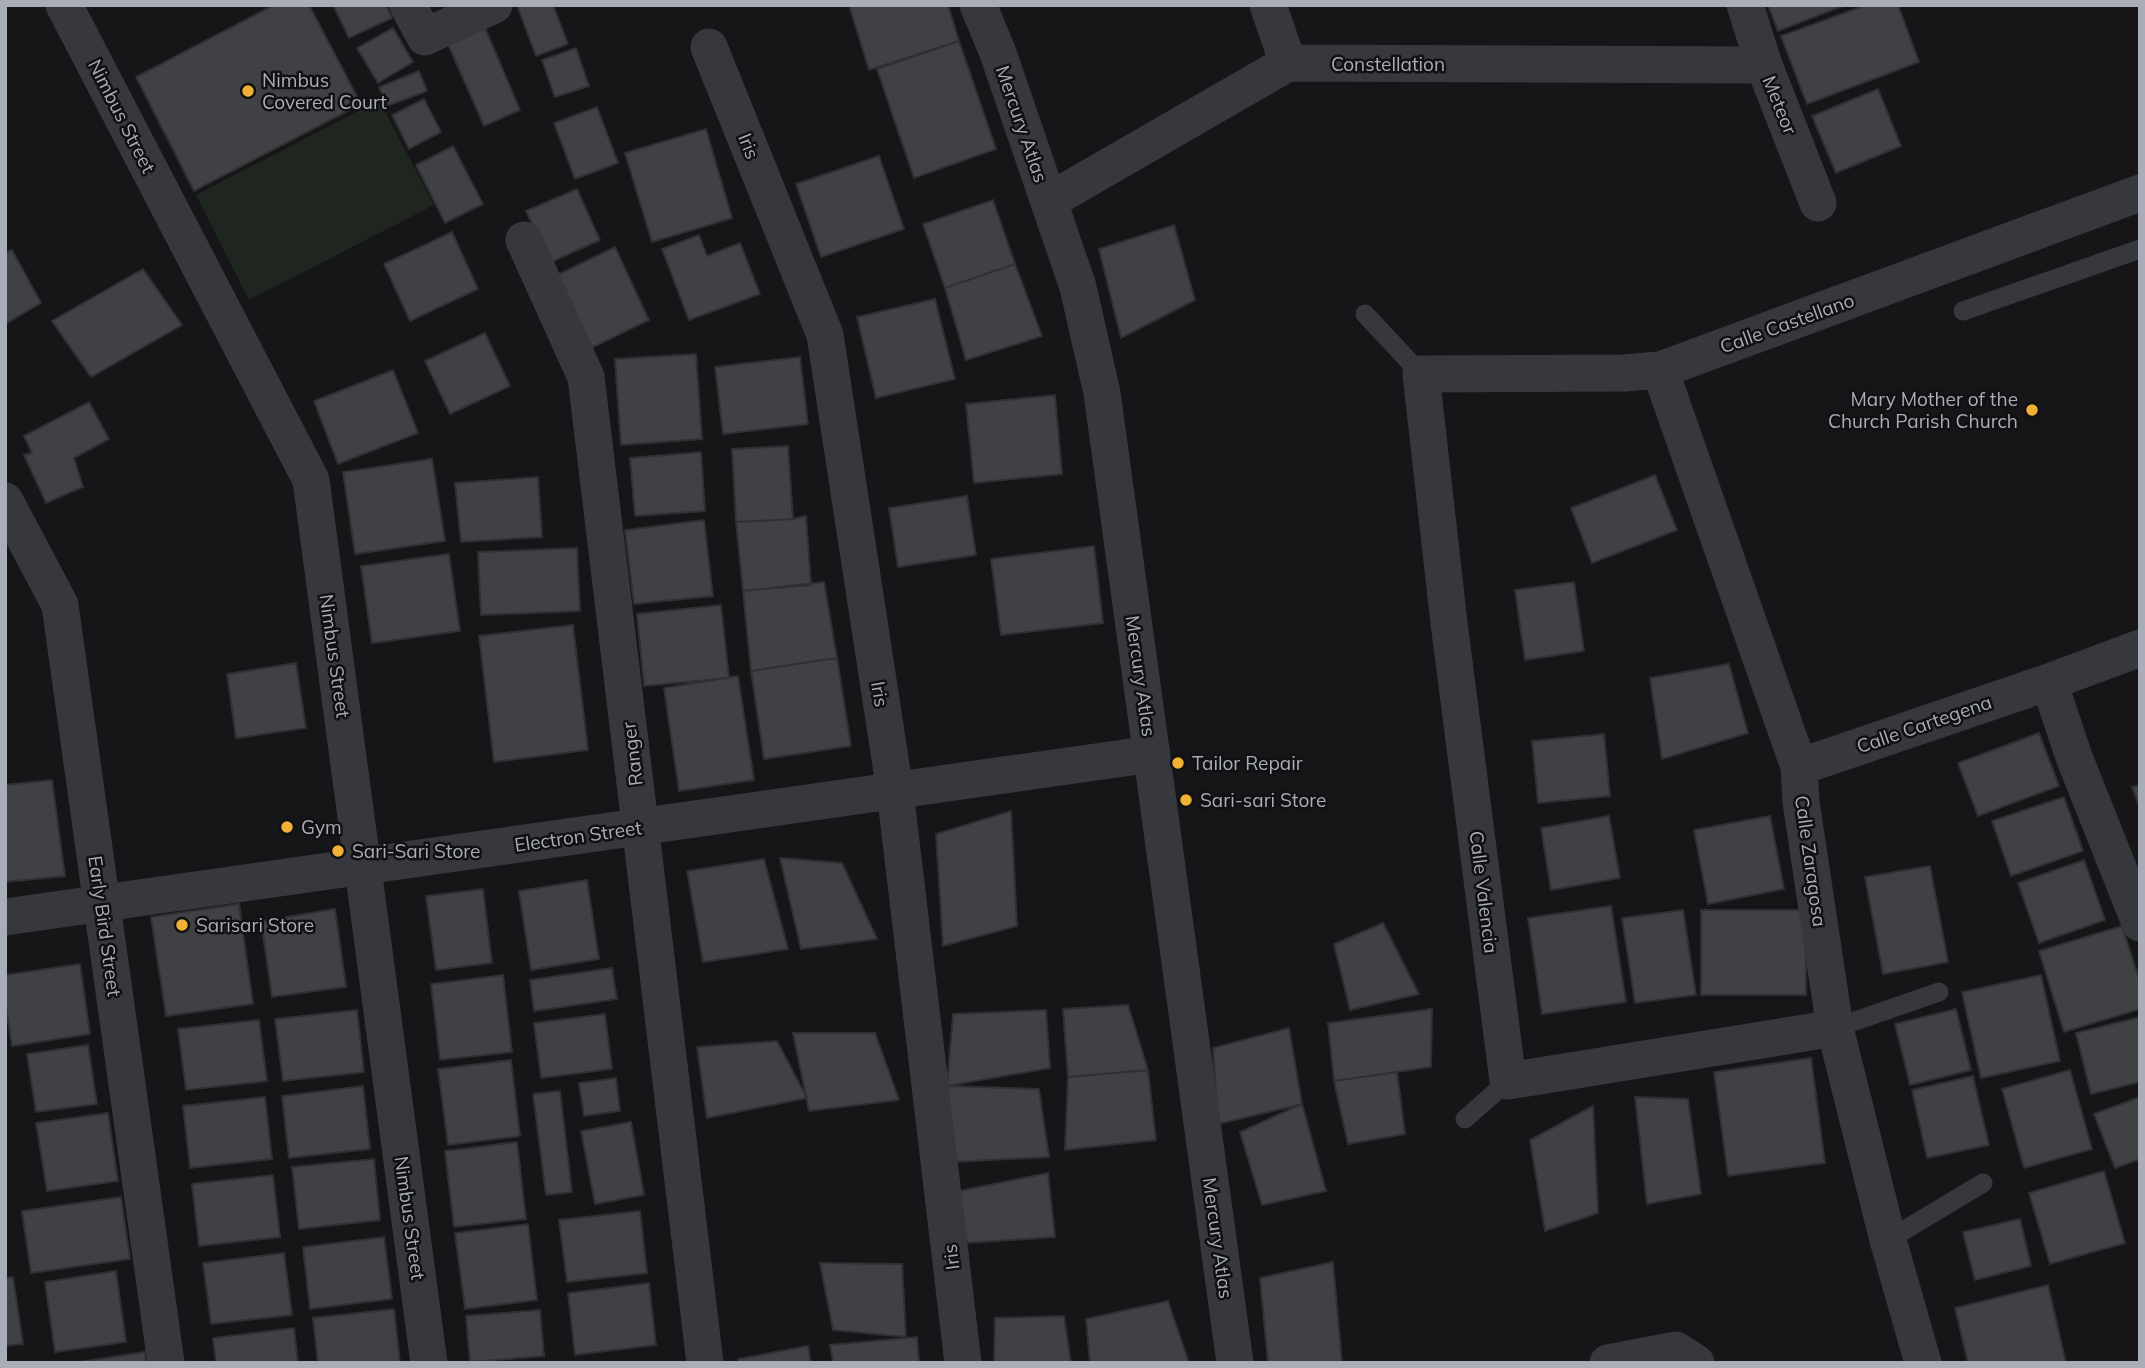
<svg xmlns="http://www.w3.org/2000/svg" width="2145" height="1368" font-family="Mulish,sans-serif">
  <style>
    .green { fill: #1e261f }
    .building { fill: #404145; stroke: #303034; stroke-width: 2 }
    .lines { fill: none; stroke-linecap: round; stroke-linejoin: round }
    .service { stroke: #37383d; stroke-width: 19 }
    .minor { stroke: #37383d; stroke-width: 37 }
    .poi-dot { fill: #f2b134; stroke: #111113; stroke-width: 2.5 }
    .labels { text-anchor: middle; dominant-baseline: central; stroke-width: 5; stroke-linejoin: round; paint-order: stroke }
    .street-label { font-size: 19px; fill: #a8adb8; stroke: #111113 }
    .poi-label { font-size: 19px; fill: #a8adb8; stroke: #111113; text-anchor: start }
  </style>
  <rect width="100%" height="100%" fill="#161618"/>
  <path class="green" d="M379,100L434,205L249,300L196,195Z"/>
  <path class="building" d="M274,5H309L361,104L194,191L136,77Z
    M333,5H386L392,18L349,38Z
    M517,5H553L568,44L536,56Z
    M849,5H948L959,41L869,70Z
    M1768,5H1845L1778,31Z
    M1866,5H1898L1919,62L1807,104L1781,36Z
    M480,16L520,110L484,126L443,33Z
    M393,28L413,62L378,83L357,48Z
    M959,41L996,149L914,178L877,69Z
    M576,48L589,86L555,97L542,60Z
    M419,71L427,91L387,106L379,87Z
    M1878,89L1901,146L1836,173L1812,116Z
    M424,99L441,132L409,149L392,115Z
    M597,107L618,163L575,179L554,123Z
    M706,129L732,218L652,242L625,153Z
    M453,146L483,204L445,223L416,165Z
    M879,156L904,229L821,257L796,184Z
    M577,189L600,240L549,263L526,211Z
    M993,200L1015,264L945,288L923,224Z
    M1174,225L1195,300L1121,338L1099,249Z
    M452,232L478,289L410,321L384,264Z
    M699,235L707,256L740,243L760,294L689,320L662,249Z
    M615,247L649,320L585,351L551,278Z
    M12,250L41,303L5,324V253Z
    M1015,264L1042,336L966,360L945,288Z
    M143,269L182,325L91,377L52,321Z
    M935,299L955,379L876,398L857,317Z
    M485,333L510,386L450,414L425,361Z
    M696,354L702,439L621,445L615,359Z
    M800,357L808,424L723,434L715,367Z
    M393,370L418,433L338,464L314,401Z
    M1055,395L1062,474L974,483L966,404Z
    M89,402L109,439L74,458L83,487L46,503L24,455L32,453L24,436Z
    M788,446L793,519L736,522L732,449Z
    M701,452L705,511L635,516L630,458Z
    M432,459L445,541L355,554L343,472Z
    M1655,475L1677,530L1592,563L1571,508Z
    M538,477L542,537L461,542L455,483Z
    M967,496L976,555L898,567L889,508Z
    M806,516L811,585L743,591L736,522L793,519Z
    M704,520L713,596L634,604L625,530Z
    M1094,546L1103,623L1001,635L991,559Z
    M577,548L580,611L481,615L478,552Z
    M449,554L460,631L372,643L361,566Z
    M824,582L837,658L751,671L743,591Z
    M1574,582L1584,651L1525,660L1515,590Z
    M721,605L729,678L644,686L637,614Z
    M573,625L588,750L494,762L479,636Z
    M837,658L851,746L764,759L751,671Z
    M296,663L306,728L236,738L227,674Z
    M1729,664L1748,733L1662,759L1650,678Z
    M738,676L754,780L679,791L664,688Z
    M2039,733L2059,786L1978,816L1958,763Z
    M1604,734L1610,796L1538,803L1532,741Z
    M52,780L65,876L5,882V785Z
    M2140,785V808L2132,787Z
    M2064,797L2083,851L2011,876L1992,821Z
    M1011,811L1017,926L943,946L936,834Z
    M1609,816L1620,878L1551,890L1541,828Z
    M1770,816L1784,889L1708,904L1694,830Z
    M780,858L842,863L877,939L801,949Z
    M764,859L788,949L703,962L687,871Z
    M2084,860L2105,920L2039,943L2018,883Z
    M1930,866L1948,962L1883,974L1865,877Z
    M587,880L599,959L531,970L519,891Z
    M483,889L492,963L436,970L426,896Z
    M239,904L253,1004L166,1016L151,917Z
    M1611,906L1626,1002L1542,1014L1528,918Z
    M335,909L346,987L272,997L261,921Z
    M1683,910L1696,995L1635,1003L1622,918Z
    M1701,910H1806V995H1701Z
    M1383,923L1419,994L1350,1010L1334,944Z
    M2122,926L2140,982V1009L2064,1032L2039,951Z
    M80,964L90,1034L12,1046L5,1001V975Z
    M612,968L617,999L534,1011L530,980Z
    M503,975L512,1052L440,1060L431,984Z
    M2041,975L2060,1061L1981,1078L1962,992Z
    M1128,1005L1148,1070L1068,1077L1063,1009Z
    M1432,1009L1431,1067L1334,1081L1328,1023Z
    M1956,1009L1971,1070L1910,1085L1895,1024Z
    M357,1010L364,1072L283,1081L275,1019Z
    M1046,1010L1050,1068L947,1086L953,1014Z
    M605,1014L612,1069L541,1078L534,1023Z
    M2140,1017V1082L2091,1094L2076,1033Z
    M259,1020L267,1081L186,1090L178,1029Z
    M1289,1028L1302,1104L1218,1124L1213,1048Z
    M793,1033H875L899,1100L809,1111Z
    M777,1041L807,1098L707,1118L697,1047Z
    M88,1045L97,1104L36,1112L27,1054Z
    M1811,1058L1825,1163L1728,1176L1714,1072Z
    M511,1060L520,1136L448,1145L438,1069Z
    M1148,1070L1156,1140L1065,1150L1068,1077Z
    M2070,1070L2092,1149L2024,1168L2002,1089Z
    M1397,1072L1405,1134L1348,1144L1334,1081Z
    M1973,1076L1989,1145L1927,1158L1912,1090Z
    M616,1078L620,1111L584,1116L579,1083Z
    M363,1086L370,1149L289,1158L282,1096Z
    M947,1086L1039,1089L1049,1157L953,1162Z
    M560,1091L572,1192L546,1195L533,1094Z
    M265,1097L272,1159L190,1168L183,1106Z
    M1635,1097L1688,1099L1701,1194L1647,1204Z
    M2140,1097V1159L2115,1168L2094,1114Z
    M1302,1104L1326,1191L1262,1205L1240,1132Z
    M1593,1106L1598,1213L1545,1231L1530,1140Z
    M108,1113L118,1181L47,1191L36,1123Z
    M631,1122L644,1195L595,1204L581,1131Z
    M517,1142L526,1219L454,1227L445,1151Z
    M374,1159L380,1220L299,1229L292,1167Z
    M2104,1171L2125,1243L2050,1264L2029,1193Z
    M1048,1173L1055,1237L967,1243L959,1191Z
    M273,1175L280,1237L199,1246L192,1184Z
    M121,1197L130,1259L31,1273L22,1211Z
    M640,1211L647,1273L567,1282L559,1220Z
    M2020,1219L2031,1266L1975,1280L1963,1232Z
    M528,1224L537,1300L465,1309L455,1233Z
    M384,1237L392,1299L310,1309L303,1247Z
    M284,1253L292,1315L211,1324L203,1263Z
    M1333,1262L1342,1363H1268L1260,1278Z
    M820,1263L902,1264L906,1337L833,1330Z
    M116,1271L126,1342L55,1352L45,1282Z
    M13,1277L23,1344L5,1346V1278Z
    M649,1283L656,1345L575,1355L568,1293Z
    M2048,1285L2066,1363H1968L1955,1308Z
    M1168,1301L1189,1363H1090L1086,1319Z
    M394,1309L400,1363H318L313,1318Z
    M540,1310L544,1356L470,1362L466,1316Z
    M1064,1316L1071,1363H994L995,1318Z
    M294,1328L298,1363H216L213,1338Z
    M917,1337L919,1363H833L830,1345Z
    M808,1346L811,1363H738V1359Z
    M145,1352L146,1363H73Z"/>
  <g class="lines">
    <path class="service" d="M1963,311L2140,249
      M1365,314L1421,374
      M1835,1028L1939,992
      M1465,1119L1508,1081
      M1888,1240L1983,1183"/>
    <path class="minor" d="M64,5L311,480L429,1363
      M408,5L425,37L494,5
      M978,5L998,53L1078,287L1102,393L1235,1363
      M1268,5L1288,63
      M1745,5L1764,65L1818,203
      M709,47L825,335L895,791L963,1363
      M1049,201L1288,63L1764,65
      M524,240L586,377L705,1363
      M1660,370L1799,767L1801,802L1835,1028L1888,1240L1923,1363
      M5,501L60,605L166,1363
      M2049,682L2074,757L2140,923
      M1799,767L2049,682L2140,648
      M5,917L1152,754
      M1835,1028L1508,1081L1449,623L1421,374L1624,373L1660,370L2140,193
      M1608,1363L1676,1350L1696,1363"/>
  </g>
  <g class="poi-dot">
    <circle cx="248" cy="91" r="7"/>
    <circle cx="2032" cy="410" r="7"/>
    <circle cx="1178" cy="763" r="7"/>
    <circle cx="1186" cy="800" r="7"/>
    <circle cx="287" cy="827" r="7"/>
    <circle cx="338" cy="851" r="7"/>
    <circle cx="182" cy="925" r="7"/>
  </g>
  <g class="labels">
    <g class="street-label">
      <text x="1388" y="64">Constellation</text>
      <text transform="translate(1780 105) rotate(68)">Meteor</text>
      <text transform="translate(122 116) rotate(63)">Nimbus Street</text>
      <text transform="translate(1022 124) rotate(71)">Mercury Atlas</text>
      <text transform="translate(749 146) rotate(68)">Iris</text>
      <text transform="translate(1787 323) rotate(-20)">Calle Castellano</text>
      <text transform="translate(335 656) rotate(82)">Nimbus Street</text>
      <text transform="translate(1141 676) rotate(82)">Mercury Atlas</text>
      <text transform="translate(880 694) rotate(81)">Iris</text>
      <text transform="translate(1924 724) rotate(-19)">Calle Cartegena</text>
      <text transform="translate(632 754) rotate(-97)">Ranger</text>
      <text transform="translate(578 836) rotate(-8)">Electron Street</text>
      <text transform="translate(1811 861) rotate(82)">Calle Zaragosa</text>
      <text transform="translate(1484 892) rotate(83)">Calle Valencia</text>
      <text transform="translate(105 926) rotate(82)">Early Bird Street</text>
      <text transform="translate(410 1218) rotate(82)">Nimbus Street</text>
      <text transform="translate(1218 1238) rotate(82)">Mercury Atlas</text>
      <text transform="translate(951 1257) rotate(-97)">Iris</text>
    </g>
    <g class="poi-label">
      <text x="262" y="80">Nimbus<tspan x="262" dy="22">Covered Court</tspan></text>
      <text x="2018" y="399" text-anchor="end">Mary Mother of the<tspan x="2018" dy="22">Church Parish Church</tspan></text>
      <text x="1192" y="763">Tailor Repair</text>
      <text x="1200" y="800">Sari-sari Store</text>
      <text x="301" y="827">Gym</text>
      <text x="352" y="851">Sari-Sari Store</text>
      <text x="196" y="925">Sarisari Store</text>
    </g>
  </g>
  <rect width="2145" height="1368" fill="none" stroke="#a8adb8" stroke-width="14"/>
</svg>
